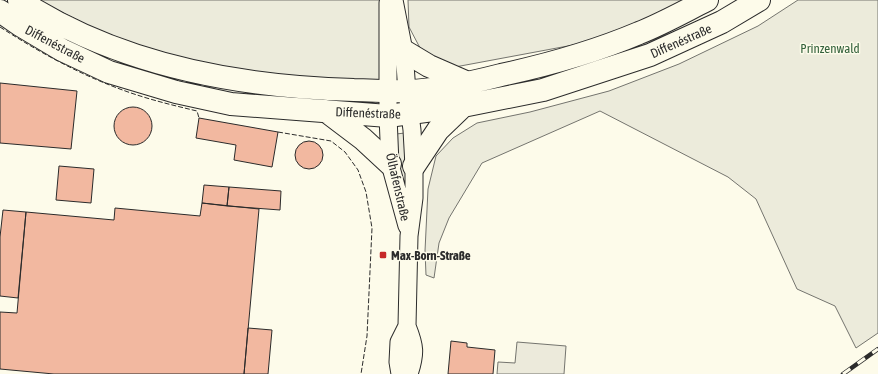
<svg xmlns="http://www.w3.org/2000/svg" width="878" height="374" font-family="'Asap Condensed',sans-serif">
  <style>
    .green { fill: #ecebdb; stroke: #74746e }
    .parking { fill: #eceadb; stroke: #74746e }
    .building { fill: #f2b8a0; stroke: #2b2b2b }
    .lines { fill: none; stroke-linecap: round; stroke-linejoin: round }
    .minor-casing { stroke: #2b2b2b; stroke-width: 19 }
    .major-casing { stroke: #2b2b2b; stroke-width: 24 }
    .minor { stroke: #fdfbea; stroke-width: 17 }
    .major { stroke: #fdfbea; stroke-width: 22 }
    .rail-casing { stroke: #2b2b2b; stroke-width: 4.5 }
    .rail { stroke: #fdfbea; stroke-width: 3; stroke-dasharray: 9; stroke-linecap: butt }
    .fence { stroke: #2b2b2b; stroke-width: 1; stroke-dasharray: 5 2; stroke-linecap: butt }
    .poi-dot { fill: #c62828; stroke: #fdfbea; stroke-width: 1.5 }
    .labels { text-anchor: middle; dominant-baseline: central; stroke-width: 3; stroke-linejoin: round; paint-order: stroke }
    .street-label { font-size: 13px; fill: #2b2b2b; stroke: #fdfbea }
    .park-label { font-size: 13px; fill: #34623c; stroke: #fdfbea }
    .poi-label { font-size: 13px; font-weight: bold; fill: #2b2b2b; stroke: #fdfbea; text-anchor: start }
  </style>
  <rect width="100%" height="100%" fill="#fdfbea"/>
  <path class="green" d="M38,0H388V91L236,81L109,36Z
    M408,0H692L600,40L455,67L429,56L419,46L409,27Z
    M798,0H878V333L856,348L835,306L797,289L756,199L728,177L600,111L482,163L449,218L439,243L434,278L426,275L425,251L428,189L436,156L453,138L477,123L530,112L609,91L679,64L758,26Z
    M207,84L370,101L361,102L257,99L193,87L195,85Z
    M405,133L407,185L404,186L399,167L396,134Z"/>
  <path class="parking" d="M517,342L566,346L564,374H497L498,362L515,363Z"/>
  <path class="building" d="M0,83L77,91L71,149L0,143Z
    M114 126a19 19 0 1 1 38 0a19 19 0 1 1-38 0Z
    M199,118L278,132L272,167L234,160L236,145L196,138Z
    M295 155a14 14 0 1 1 28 0a14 14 0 1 1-28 0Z
    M59,166L94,169L91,203L56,200Z
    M204,185L229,187L227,206L202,203Z
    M229,187L281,191L280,210L227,206Z
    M202,203L259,209L244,374H54L0,369V312L17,313L26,212L114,220L115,208L200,216Z
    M3,210L26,212L18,298L0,296V237Z
    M248,328L272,330L268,374H244Z
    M451,341L467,343V347L495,350L493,374H448Z"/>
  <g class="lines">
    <defs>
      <path id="minor" d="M394,0L404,51L407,92L412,130L414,166V198L409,236L407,326L399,342L398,362L400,374
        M388,3V116L390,164L407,226
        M407,326C415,346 416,353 409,374"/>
      <path id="major" d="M19,0C118,65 238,87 354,90C372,90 390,92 408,91C439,90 470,83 501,75C547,65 594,52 639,33C662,24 685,11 707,0
        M0,11L20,25L62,50L109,72L176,92L231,104L388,116L463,106L543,90L650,55L722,22L759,0
        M404,51L429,66L468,83
        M326,111L363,139L390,164
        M414,166L438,130L463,106"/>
    </defs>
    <use href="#minor" class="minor-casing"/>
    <use href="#major" class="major-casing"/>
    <use href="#minor" class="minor"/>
    <use href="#major" class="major"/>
    <defs>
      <path id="rail" d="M843,374L878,349"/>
    </defs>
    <use href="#rail" class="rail-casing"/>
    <use href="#rail" class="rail"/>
    <path class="fence" d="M0,27C42,54 86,78 134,94C155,101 176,106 197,111L199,118
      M278,132L331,141L345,152L358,170L366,192L372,228L367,336L361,374"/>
  </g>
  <rect class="poi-dot" x="379" y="251" width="8" height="8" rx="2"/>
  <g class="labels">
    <g class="street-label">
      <text transform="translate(681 41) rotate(-24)">Diffenéstraße</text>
      <text transform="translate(55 44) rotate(28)">Diffenéstraße</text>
      <text transform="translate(368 113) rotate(2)">Diffenéstraße</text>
      <text transform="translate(398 187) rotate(77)">Ölhafenstraße</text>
    </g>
    <g class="park-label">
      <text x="830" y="48">Prinzenwald</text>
    </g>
    <g class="poi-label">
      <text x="391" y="255">Max-Born-Straße</text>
    </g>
  </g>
</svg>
